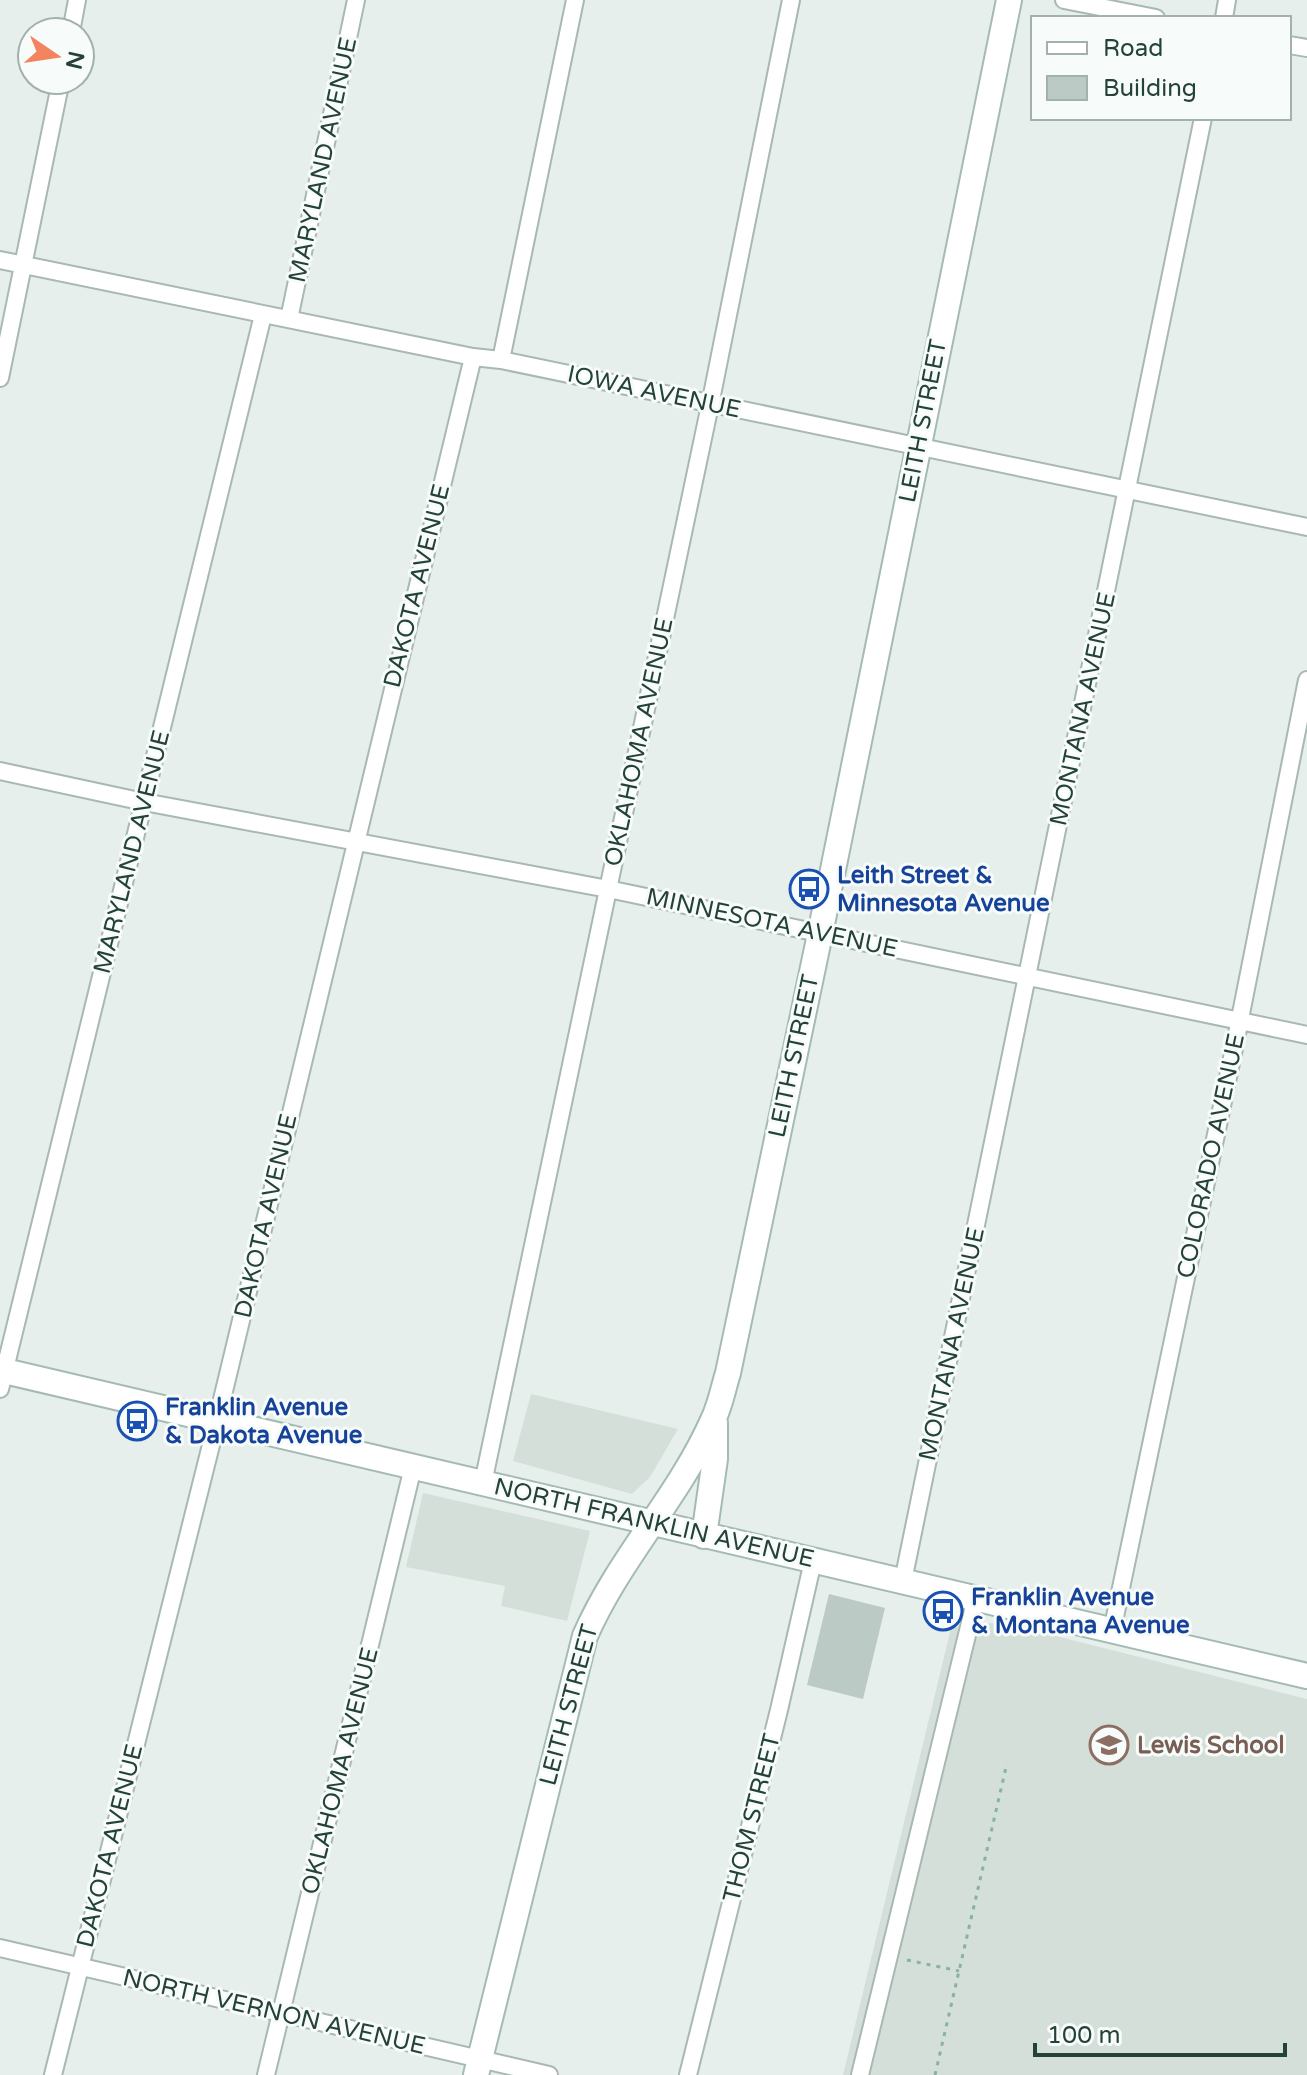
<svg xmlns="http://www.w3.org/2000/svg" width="1307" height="2075" font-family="'Varela Round',sans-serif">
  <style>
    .built { fill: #d4dfda }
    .building { fill: #bbcac4 }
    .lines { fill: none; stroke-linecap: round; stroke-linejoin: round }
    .street-casing { stroke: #a8b8b2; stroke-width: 20 }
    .secondary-casing { stroke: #a4bbb3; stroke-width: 28 }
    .path { stroke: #86b3a5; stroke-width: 3; stroke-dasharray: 4 6; stroke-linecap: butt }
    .street { stroke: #fff; stroke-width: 16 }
    .secondary { stroke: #fff; stroke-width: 24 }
    .labels { text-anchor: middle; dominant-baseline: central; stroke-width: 6; stroke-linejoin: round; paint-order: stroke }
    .street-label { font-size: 24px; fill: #24423a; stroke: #f7fbf9 }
    .transit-label { font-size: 24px; font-weight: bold; fill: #164399; stroke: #f7fbf9; text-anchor: start }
    .education-label { font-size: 24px; font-weight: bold; fill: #785e54; stroke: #f7fbf9; text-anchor: start }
  </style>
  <rect width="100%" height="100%" fill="#e6efeb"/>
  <path class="built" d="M531,1394L678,1429L650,1477L632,1494L513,1461Z
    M423,1493L590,1531L567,1621L501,1606L505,1586L406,1567Z
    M1000,1622L1307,1699V2075H843L951,1628Z"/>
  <path class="building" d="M829,1594L885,1608L863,1699L807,1685Z"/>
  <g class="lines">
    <defs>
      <path id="street" d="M1064,0L1156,18
        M1224,18L1227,0
        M71,32L77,0
        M1289,45L1307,48
        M0,260L473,357L501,360L1307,527
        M289,319L356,0
        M501,360L575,0
        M0,378L61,80
        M0,771L144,802L608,889L1307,1035
        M0,1389L263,315
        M483,1483L710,405L791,0
        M903,1581L1203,118
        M1112,1631L1236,1039L1307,680
        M0,1948L549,2075
        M53,2075L212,1441L473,357
        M266,2075L413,1467
        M688,2075L779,1710L813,1561
        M860,2075L976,1598"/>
      <path id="secondary" d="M0,1370L1307,1676
        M704,1536L715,1459V1423
        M476,2075L585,1636C619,1558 679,1497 713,1420C720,1406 723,1389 728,1373L820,934L1009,0"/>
    </defs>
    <use href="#street" class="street-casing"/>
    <use href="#secondary" class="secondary-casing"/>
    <path class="path" d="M907,1960L959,1971
      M935,2075L1007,1763"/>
    <use href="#street" class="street"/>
    <use href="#secondary" class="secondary"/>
  </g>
  <defs>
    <symbol id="bus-ring" viewBox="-11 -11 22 22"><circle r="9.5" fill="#f7fbf9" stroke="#1a4fb4" stroke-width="1.5"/><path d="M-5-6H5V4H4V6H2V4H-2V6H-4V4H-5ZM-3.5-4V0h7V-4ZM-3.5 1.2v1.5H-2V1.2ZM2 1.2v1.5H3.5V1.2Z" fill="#1a4fb4"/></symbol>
    <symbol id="school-ring" viewBox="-11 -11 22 22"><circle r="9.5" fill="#f7fbf9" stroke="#8d6e63" stroke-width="1.5"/><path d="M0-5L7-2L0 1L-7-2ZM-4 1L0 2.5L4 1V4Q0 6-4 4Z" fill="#8d6e63"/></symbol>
  </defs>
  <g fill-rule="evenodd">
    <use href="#bus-ring" x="787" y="867" width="44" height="44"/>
    <use href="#bus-ring" x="115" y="1399" width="44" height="44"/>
    <use href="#bus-ring" x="921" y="1589" width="44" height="44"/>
    <use href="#school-ring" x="1087" y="1723" width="44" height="44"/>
  </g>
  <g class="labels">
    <g class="street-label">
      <text transform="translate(323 160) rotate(-78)">MARYLAND AVENUE</text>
      <text transform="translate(654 392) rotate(12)">IOWA AVENUE</text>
      <text transform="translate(923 421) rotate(-79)">LEITH STREET</text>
      <text transform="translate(417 586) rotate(-76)">DAKOTA AVENUE</text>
      <text transform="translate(1083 709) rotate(-78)">MONTANA AVENUE</text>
      <text transform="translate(639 742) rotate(-78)">OKLAHOMA AVENUE</text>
      <text transform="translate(132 852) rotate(-76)">MARYLAND AVENUE</text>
      <text transform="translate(772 923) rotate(12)">MINNESOTA AVENUE</text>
      <text transform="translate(794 1056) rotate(-78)">LEITH STREET</text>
      <text transform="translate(1211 1156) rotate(-78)">COLORADO AVENUE</text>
      <text transform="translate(266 1216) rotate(-77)">DAKOTA AVENUE</text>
      <text transform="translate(952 1344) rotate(-78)">MONTANA AVENUE</text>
      <text transform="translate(654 1523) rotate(13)">NORTH FRANKLIN AVENUE</text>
      <text transform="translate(569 1705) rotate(-75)">LEITH STREET</text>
      <text transform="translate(340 1771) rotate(-76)">OKLAHOMA AVENUE</text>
      <text transform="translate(752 1818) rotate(-76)">THOM STREET</text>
      <text transform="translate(110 1846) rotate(-76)">DAKOTA AVENUE</text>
      <text transform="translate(274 2012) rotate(13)">NORTH VERNON AVENUE</text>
    </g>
    <g class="transit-label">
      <text x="837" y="875">Leith Street &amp;<tspan x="837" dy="28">Minnesota Avenue</tspan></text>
      <text x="165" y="1407">Franklin Avenue<tspan x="165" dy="28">&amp; Dakota Avenue</tspan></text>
      <text x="971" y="1597">Franklin Avenue<tspan x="971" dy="28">&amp; Montana Avenue</tspan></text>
    </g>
    <g class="education-label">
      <text x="1137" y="1745">Lewis School</text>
    </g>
  </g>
  <rect x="1031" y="16" width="260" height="104" fill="#f7fbf9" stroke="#a3b1ad" stroke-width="2"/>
  <rect x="1047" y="42" width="40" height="12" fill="#ffffff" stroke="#a3b1ad" stroke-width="2"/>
  <text x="1103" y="56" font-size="24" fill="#24423a">Road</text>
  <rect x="1047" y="76" width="40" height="24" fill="#bbcac4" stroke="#a3b1ad" stroke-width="2"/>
  <text x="1103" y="96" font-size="24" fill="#24423a">Building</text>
  <g transform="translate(56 56) rotate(103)"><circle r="38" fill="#f7fbf9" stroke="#a3b1ad" stroke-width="2"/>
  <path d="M0-6L14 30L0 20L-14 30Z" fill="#f4845f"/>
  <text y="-12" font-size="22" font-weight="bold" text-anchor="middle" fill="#24423a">N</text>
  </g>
  <path d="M1035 2043v12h250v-12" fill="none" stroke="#24423a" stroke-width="4"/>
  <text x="1047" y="2043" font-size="24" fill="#24423a" stroke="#f7fbf9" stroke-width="6" paint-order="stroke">100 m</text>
</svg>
